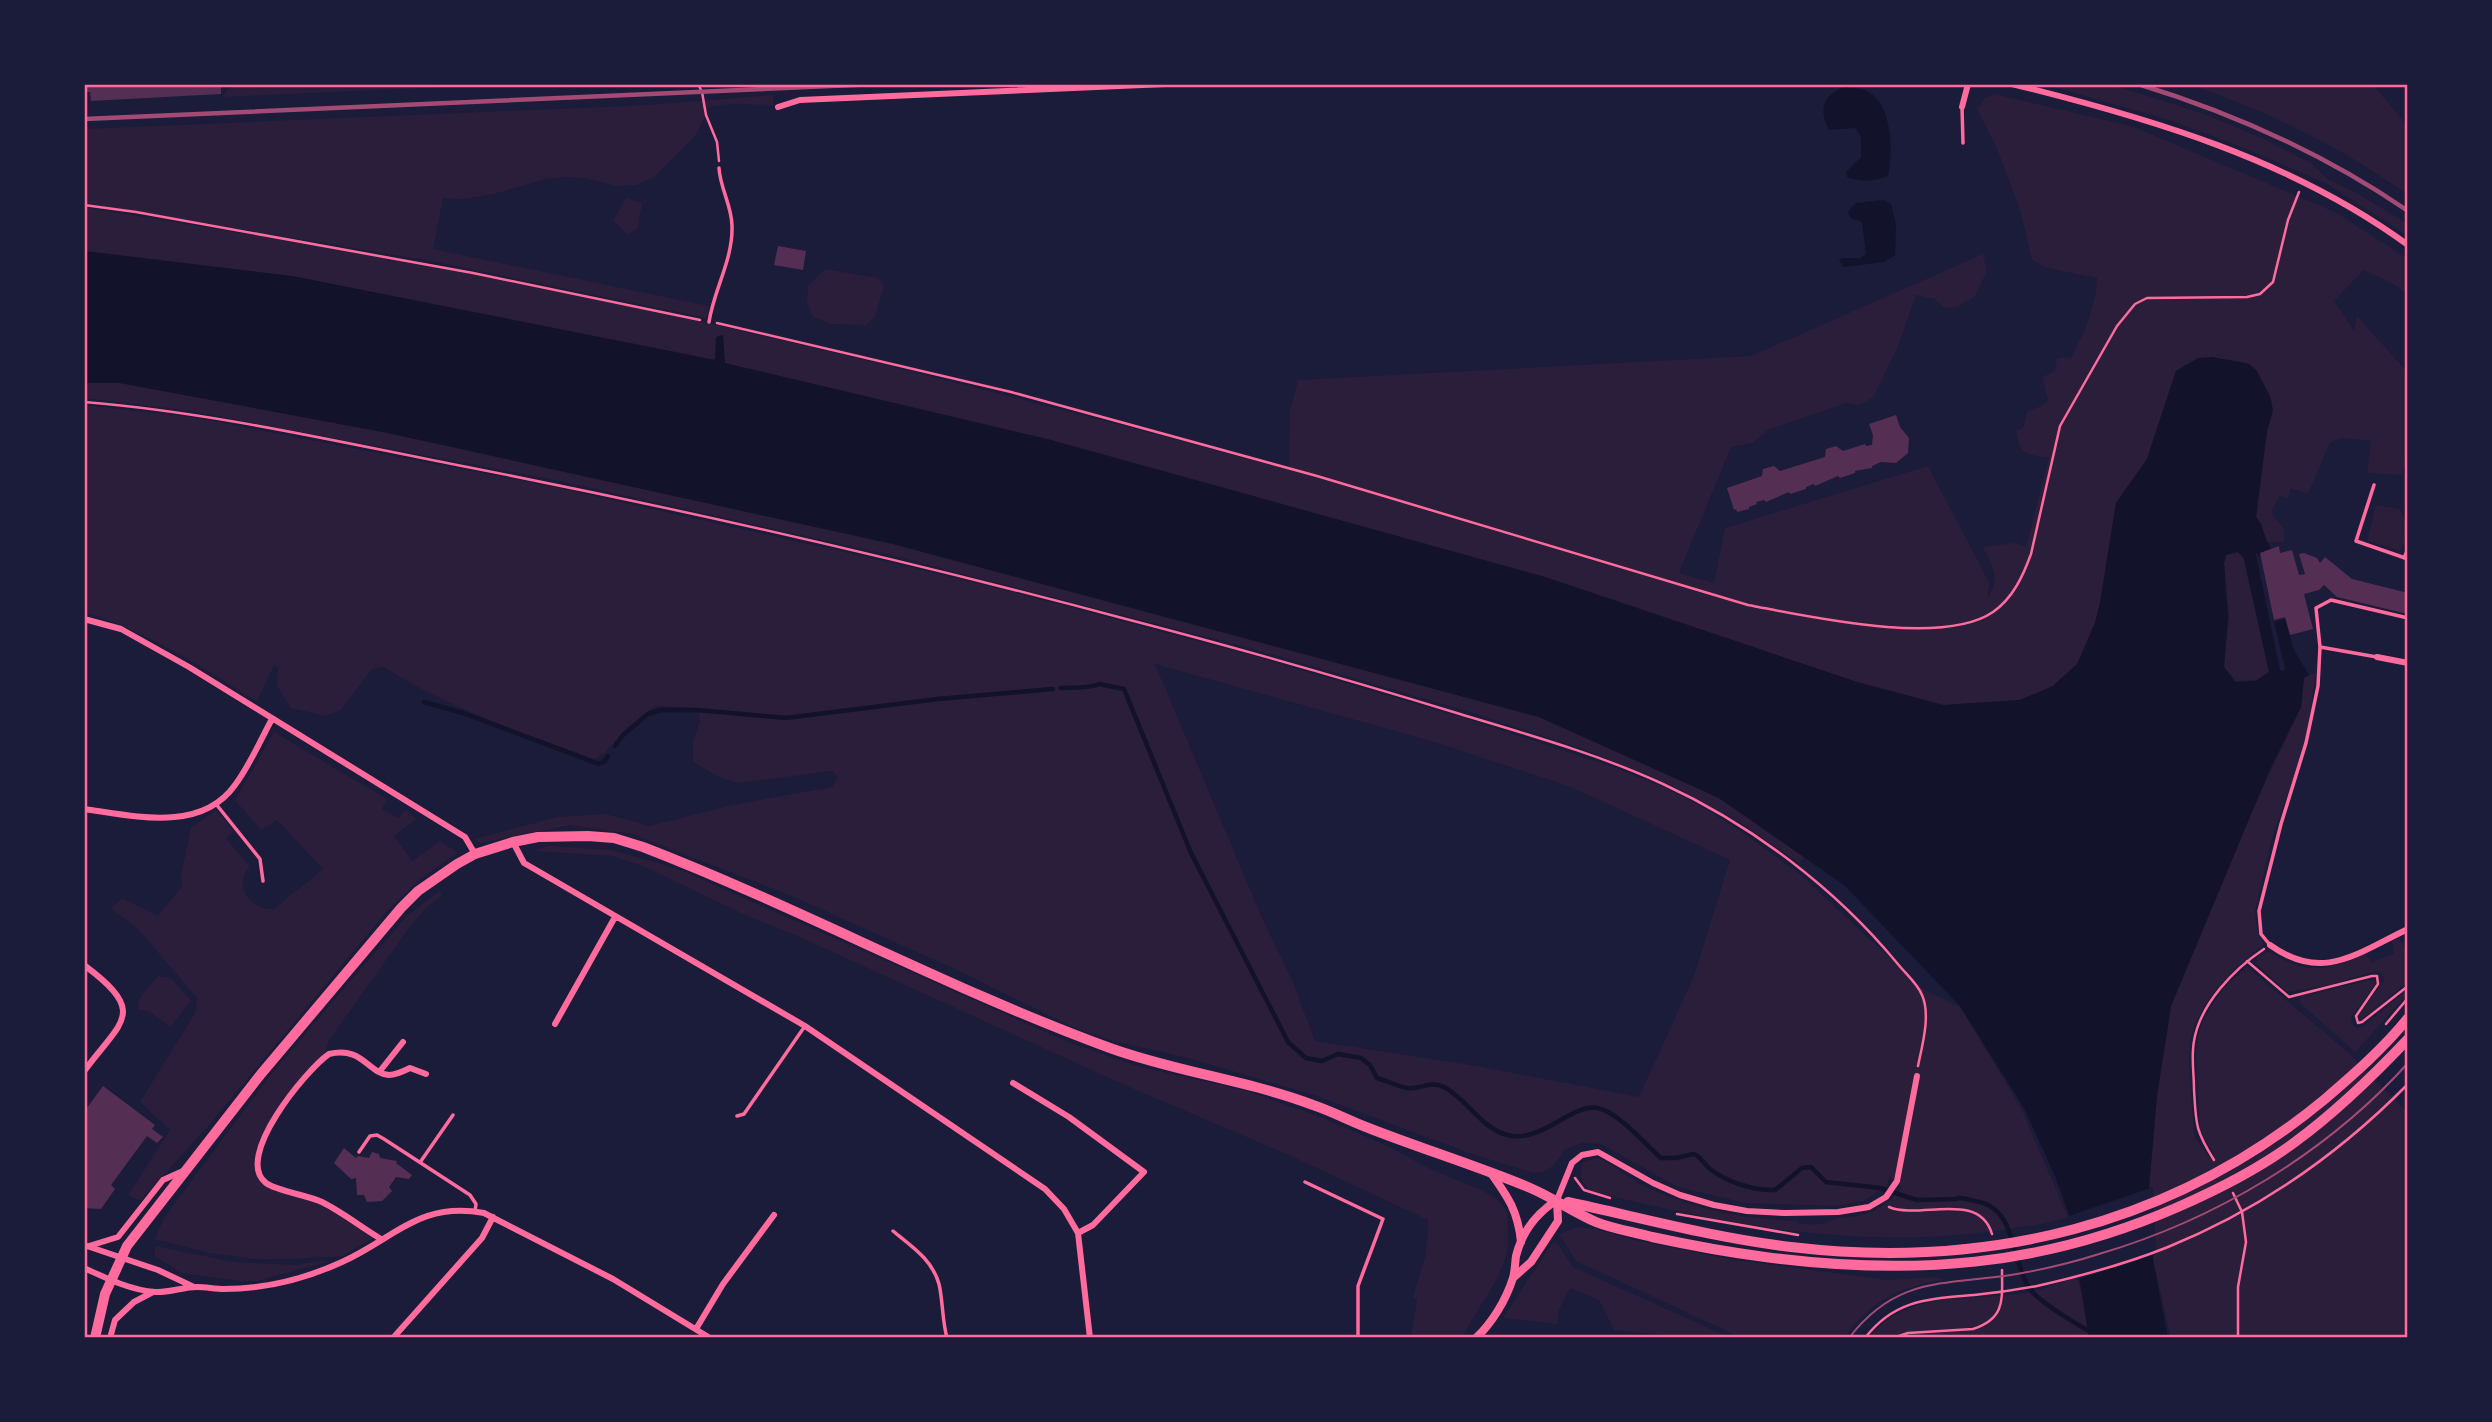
<svg xmlns="http://www.w3.org/2000/svg" width="2492" height="1422" font-family="Figtree,sans-serif">
  <style>
    .green { fill: #2a1e3b; fill-rule: evenodd }
    .water { fill: #12122b; fill-rule: evenodd }
    .pier { fill: #1b1b3a }
    .lines { fill: none; stroke-linecap: round; stroke-linejoin: round }
    .stream { stroke: #12122b; stroke-width: 4.5 }
    .canal { stroke: #12122b; stroke-width: 14 }
    .building { fill: #542f53 }
    .path { stroke: #ff6b9d; stroke-width: 2.5 }
    .service { stroke: #ff6b9d; stroke-width: 3.5 }
    .minor { stroke: #ff6b9d; stroke-width: 6 }
    .tertiary { stroke: #ff6b9d; stroke-width: 8 }
    .primary { stroke: #ff6b9d; stroke-width: 10 }
    .tram { stroke: #a44b75; stroke-width: 2 }
    .rail { stroke: #a44b75; stroke-width: 4.5 }
    .neatline { fill: none; stroke: #ff6b9d; stroke-width: 2.5 }
  </style>
  <rect width="100%" height="100%" fill="#1b1b3a"/>
  <path class="green" d="M305,84H520L222,97L230,87Z
    M2043,84H2109L2202,113L2266,140L2311,163L2327,179L2355,192L2408,224V236L2329,185L2247,149L2169,120Z
    M2188,84H2372L2408,126V195C2342,147 2265,110 2188,84Z
    M1995,94L2134,127L2337,213L2408,259V296L2397,286L2364,270L2334,301L2354,331L2357,316L2408,373V448L2402,475L2367,473L2371,441L2342,438L2330,442L2308,494L2291,488L2287,499L2280,495L2271,513L2284,529V541L2267,543L2261,524L2256,517L2267,431L2273,411L2249,364C2223,357 2199,355 2176,371L2147,459L2116,503L2100,603L2095,623L2078,664L2053,686L2020,700L1943,705L1857,682L1545,577L1047,439L724,363L723,336L716,360L292,276L84,251V207C214,229 345,249 475,274C749,328 1020,397 1289,470L1290,411L1298,380L1751,356L1983,254L1987,271L1975,296L1957,307L1944,308L1935,299L1916,295L1897,349L1873,398L1858,405L1846,403L1768,430L1752,443L1731,447L1679,573L1714,583L1725,528L1928,466L1990,584L1987,598C2002,578 1992,567 1983,547L2015,543L2026,547L2049,458C2026,454 2020,456 2016,431L2023,428L2027,412L2045,404L2048,400L2042,377L2055,371L2057,358L2071,357C2085,332 2096,306 2097,278L2047,268L2032,260L2021,213L1996,146L1977,109L1985,98Z
    M773,95V105L729,104L709,107L697,133L689,142L654,177L636,185L617,186L585,178L564,177L546,179L494,194L464,199L443,198L433,249L709,306L707,318L431,261L84,203V129L647,105Z
    M626,198L642,203L638,228L628,235L613,220Z
    M825,269L878,278L884,286L875,317L866,325L831,324L813,317L807,302L808,286Z
    M84,383H120L388,433L893,544L1539,717L1719,798L1804,857L1799,863L1738,821L1669,784L1586,750L1463,710L1249,648L894,556L560,481L191,411L84,398Z
    M84,405L192,417L559,488L884,561L1005,590L1250,655L1461,717L1616,768L1668,789L1708,810L1739,830L1801,875L1924,990L1960,1007L2021,1108L2068,1217C2044,1225 2019,1227 1994,1231C1858,1250 1727,1225 1595,1192C1581,1185 1580,1179 1582,1163C1587,1161 1593,1158 1598,1159C1608,1160 1632,1180 1644,1186C1695,1210 1740,1218 1796,1221L1800,1224C1807,1224 1816,1225 1823,1224C1828,1223 1832,1219 1838,1218C1868,1216 1882,1211 1902,1188L1889,1177L1887,1186L1863,1201L1834,1206L1745,1203L1678,1187L1601,1144L1582,1143L1566,1149L1553,1166L1543,1172L1533,1173L1469,1153L1314,1095L1184,1057L1117,1042L1077,1029L957,970L794,897L632,834L570,825L481,843L475,839L557,817L606,814L650,826L732,805L832,787L838,777L832,771L738,783L719,777L693,762V742L700,721L698,708L655,706L626,729L605,753L594,759C522,732 449,709 384,667L372,669L341,710L326,716L291,708L277,686L278,668L274,665L257,702C202,667 147,631 84,612ZM1155,664L1438,743L1571,787L1730,860L1694,976L1639,1097L1477,1066L1315,1041L1292,980L1262,918Z
    M2376,505L2400,509C2408,529 2411,532 2400,551L2367,541Z
    M2238,552L2243,558L2269,672L2256,680L2236,681L2224,667L2229,616L2224,563L2227,555Z
    M2316,672L2305,744L2272,838L2255,912L2256,924L2263,945C2234,968 2194,1006 2190,1044C2188,1073 2192,1103 2194,1131L2195,1138L2209,1157L2214,1155L2200,1130L2196,1057L2198,1036L2203,1021L2214,1002L2228,983L2247,967L2350,1054L2408,1113V1338H2171L2153,1260L2149,1187L2157,1096L2171,1006L2250,815L2301,707L2304,678Z
    M274,732L387,799L382,809L399,818L405,810L417,819L394,836L412,861L440,841L458,853L420,879L388,910L208,1126L140,1201L128,1195L170,1130L140,1102L195,1013L197,998L136,927L111,909L122,898L158,916L182,886L181,874L191,828L216,810L234,831L226,838L250,867C232,885 251,911 274,909L323,869L277,820L261,830L235,800Z
    M548,846L612,850L681,870L1068,1042L1137,1066L1247,1091L1318,1116L1388,1146L1426,1167L1485,1192L1498,1200L1508,1213C1506,1226 1510,1238 1507,1251C1500,1283 1476,1309 1462,1338H1411L1417,1300L1413,1297L1426,1254L1428,1220L1291,1156L1120,1083L804,939L741,913L645,867L613,856L532,851Z
    M439,891L442,895L427,907L407,931L329,1040L325,1053L282,1100L256,1155L265,1185L320,1204L375,1237L342,1256L293,1259H255L210,1253L155,1239L164,1218L268,1078L350,981L408,915Z
    M2399,938L2408,952V982L2361,1020L2358,1016L2383,982L2384,978L2381,973L2376,971L2329,985L2287,992L2256,964L2257,957L2269,951C2305,975 2328,972 2366,953L2371,963L2394,953L2392,941Z
    M158,976L171,978L191,1001L170,1027L148,1011L138,1010C136,997 150,986 158,976Z
    M2370,980L2375,981V985L2351,1018L2352,1024L2357,1028L2362,1027L2408,989V994L2355,1052L2300,1003V997Z
    M1577,1227L1595,1229L1639,1241L1735,1260L1888,1280L1936,1277L1945,1280C1899,1286 1871,1301 1844,1338H1742L1576,1261L1559,1234Z
    M1553,1242L1558,1244L1573,1267L1731,1338H1697L1614,1330L1599,1300L1570,1288L1559,1310L1557,1324L1503,1318Z
    M155,1246L233,1262L295,1265L321,1261L327,1262L257,1281H240L181,1273L155,1256Z
    M2077,1277L2085,1305L2090,1338H1869C1909,1287 1974,1303 2030,1292C2046,1288 2062,1282 2077,1277Z"/>
  <path class="water" d="M1845,87C1851,88 1861,88 1867,91C1893,105 1893,151 1888,176C1874,182 1861,182 1847,177L1846,172L1861,157V138L1856,128L1829,130C1818,108 1823,95 1845,87Z
    M1883,200L1891,204L1896,225L1895,255L1884,262L1844,267L1839,260L1842,258H1860L1866,254L1862,222L1851,218L1848,212L1856,203Z
    M84,251L292,276L715,360L716,337L723,335L725,363L1047,439L1545,577L1857,682L1943,705L2020,700L2053,686L2077,664L2095,623L2100,603L2116,503L2147,459L2176,371L2198,358L2212,357L2249,364L2257,371L2270,396L2273,410L2267,431L2256,517L2261,524L2266,540L2257,546L2256,555L2280,670L2283,671L2285,668L2274,622L2285,619L2294,650L2309,675L2304,678L2301,707L2270,769L2171,1006L2157,1096L2149,1187L2153,1260L2168,1338H2089L2069,1214L2055,1176L2024,1108L1960,1006L1844,885L1719,798L1539,717L893,544L388,433L120,383H84ZM2238,552L2244,558L2269,672L2256,681L2235,682L2224,667L2228,617L2224,563L2226,555Z"/>
  <path class="pier" d="M2153,1187L2156,1254L2076,1280L2066,1217Z"/>
  <g class="lines">
    <path class="stream" d="M1061,688C1073,687 1088,689 1099,684L1124,689L1191,853L1288,1042L1306,1058L1322,1061L1338,1054L1361,1058L1370,1065L1377,1078C1387,1081 1397,1086 1407,1088C1419,1090 1431,1080 1444,1087C1467,1099 1481,1128 1507,1135C1542,1144 1571,1103 1598,1108C1619,1113 1645,1144 1661,1158H1676L1694,1154C1702,1158 1704,1164 1710,1169C1727,1182 1754,1191 1775,1190L1802,1168L1811,1167L1826,1182L1880,1188L1917,1200L1955,1199C1961,1196 1968,1200 1975,1201C2017,1207 2011,1260 2029,1288C2040,1304 2083,1327 2100,1338
      M424,702L463,713L599,764L604,762L608,756
      M615,746L623,735L648,714L661,710H697L786,718L938,699L1053,689"/>
    <path class="canal" d="M2249,530L2255,532L2264,551"/>
  </g>
  <path class="building" d="M84,84H221V94L91,101L90,92H84Z
    M778,246L806,251L803,270L774,265Z
    M1896,415L1900,427L1909,438L1908,453L1896,463L1881,462L1872,466V468L1855,471V473L1840,478L1838,476L1815,486L1814,484L1806,487V489L1790,494L1789,492L1766,502L1764,500L1756,502L1757,504L1749,507V509L1737,512L1736,509L1734,510L1727,488L1762,476L1763,469L1774,466L1780,471L1825,457L1826,449L1836,446L1843,451L1865,444L1866,446L1872,445L1873,435L1869,424Z
    M2279,546L2280,553L2292,550L2299,575L2305,574L2299,554L2304,553L2317,558L2320,563L2325,557L2352,579L2408,593V614L2337,597L2324,585L2319,590L2304,594L2313,629L2290,635L2285,617L2274,620L2260,553Z
    M103,1086L155,1125L152,1129L163,1137L157,1143L147,1136L111,1185L115,1189L101,1209L84,1208V1112Z
    M344,1148L356,1158L358,1156L369,1158L372,1152L379,1154L380,1158L397,1161L396,1163L412,1175L409,1179L396,1177L389,1187L392,1191L382,1201L367,1202L364,1195H357L356,1178L351,1179L334,1163Z"/>
  <g class="lines">
    <path class="path" d="M698,84L702,92L706,115L717,142L719,161
      M84,205L136,212L473,273L700,320
      M717,323L1011,392L1317,476L1748,605C1807,616 1942,647 1993,612C2013,598 2023,576 2031,554L2060,426L2117,326L2135,304L2147,298L2247,297L2260,294L2273,282L2288,220L2299,192
      M84,402C209,412 334,441 457,465C682,509 905,560 1126,619C1238,648 1349,680 1460,714C1529,735 1598,754 1663,784C1752,825 1835,888 1897,963C1905,973 1918,984 1922,995C1931,1015 1922,1046 1918,1066
      M2247,961L2289,997L2372,976H2377L2378,984L2356,1016L2358,1023L2362,1022L2408,986
      M2386,1024L2408,998
      M2214,1160C2195,1130 2196,1124 2194,1089C2194,1073 2191,1057 2194,1041C2200,1004 2234,969 2264,949
      M1575,1178L1584,1190L1610,1198
      M2233,1193L2242,1212L2246,1242L2238,1287V1338
      M1889,1207C1920,1220 1979,1190 1992,1234
      M1677,1214L1798,1235
      M1865,1338C1895,1299 1929,1299 1974,1295C1995,1293 2016,1290 2037,1286C2081,1276 2126,1264 2168,1247C2259,1210 2339,1154 2408,1084
      M1893,1338L1908,1333L1973,1329C2006,1318 2002,1299 2002,1270"/>
    <path class="service" d="M1962,107L1963,143
      M709,322C714,289 733,260 732,226C732,206 720,188 719,168
      M2374,485L2356,541L2408,559
      M2404,558L2408,549
      M2320,647L2377,657
      M216,804L260,859L263,881
      M2270,945L2261,934L2259,911L2281,824L2306,743L2318,686L2320,647L2316,608L2331,600L2408,618
      M737,1116L744,1114L805,1026
      M359,1152L370,1136L377,1135L384,1139L470,1195L476,1204L475,1211
      M421,1161L453,1115
      M1305,1182L1383,1219L1358,1286V1338
      M893,1231C911,1246 932,1259 939,1284C943,1301 942,1320 947,1338"/>
    <path class="minor" d="M2012,84C2150,118 2292,160 2408,245
      M778,107L800,100L1165,84
      M1962,107L1968,84
      M84,619L121,629L189,667L465,837L475,854
      M2377,657L2408,663
      M84,809C134,816 201,833 235,785C250,765 260,741 272,719
      M513,842L524,863L805,1026L1045,1189L1064,1209L1078,1233L1090,1338
      M2270,945C2323,983 2357,953 2408,929
      M84,965C148,1013 122,1020 85,1070
      M555,1024L615,917
      M380,1071L403,1042
      M1013,1083L1069,1117L1144,1172L1093,1225L1078,1233
      M1557,1200L1572,1163L1582,1155L1598,1152L1653,1183L1680,1195L1714,1205L1747,1211L1785,1213L1838,1212L1869,1207L1886,1197L1897,1181L1917,1076
      M381,1239C361,1227 342,1212 322,1202C307,1195 277,1191 266,1183C233,1158 306,1070 329,1054C363,1046 367,1073 389,1075C396,1075 404,1071 410,1068L426,1074
      M84,1245L158,1270L194,1287
      M89,1246L118,1237L163,1180L183,1171
      M84,1268C106,1278 130,1290 155,1292C169,1293 183,1287 197,1287C206,1287 215,1289 224,1289C265,1289 305,1279 342,1262C395,1238 420,1201 484,1213L613,1279L710,1338
      M696,1329L723,1284L774,1215
      M110,1338L115,1320L134,1302L153,1292
      M393,1338L482,1238L493,1217"/>
    <path class="tertiary" d="M1491,1173C1508,1197 1518,1211 1521,1242
      M1513,1278L1531,1262L1558,1221L1557,1200
      M1476,1338C1492,1323 1506,1300 1513,1278C1515,1271 1515,1263 1516,1256C1522,1232 1537,1213 1557,1200"/>
    <path class="primary" d="M1568,1202C1642,1218 1715,1238 1791,1247C1986,1270 2172,1226 2325,1099C2354,1074 2384,1048 2408,1018
      M95,1338L105,1294L127,1246L261,1074L401,908L418,891L457,864L475,854L513,842L538,837L588,836L614,838L643,847C801,908 951,990 1110,1048C1176,1072 1247,1080 1313,1105C1331,1111 1348,1120 1366,1127C1419,1148 1475,1165 1528,1187C1552,1197 1573,1212 1596,1222C1613,1229 1634,1232 1652,1237C1689,1245 1727,1252 1765,1257C1912,1276 2041,1267 2178,1207C2219,1189 2259,1169 2295,1142C2336,1112 2373,1076 2408,1039"/>
    <path class="tram" d="M1849,1338C1896,1277 1942,1285 2011,1275C2041,1270 2071,1263 2099,1254C2215,1220 2327,1153 2408,1063"/>
    <path class="rail" d="M2138,84C2233,113 2326,155 2408,211
      M84,119L877,84"/>
  </g>
  <rect width="2492" height="1422" fill="none" stroke="#1b1b3a" stroke-width="172"/>
  <rect x="86" y="86" width="2320" height="1250" class="neatline"/>
</svg>
